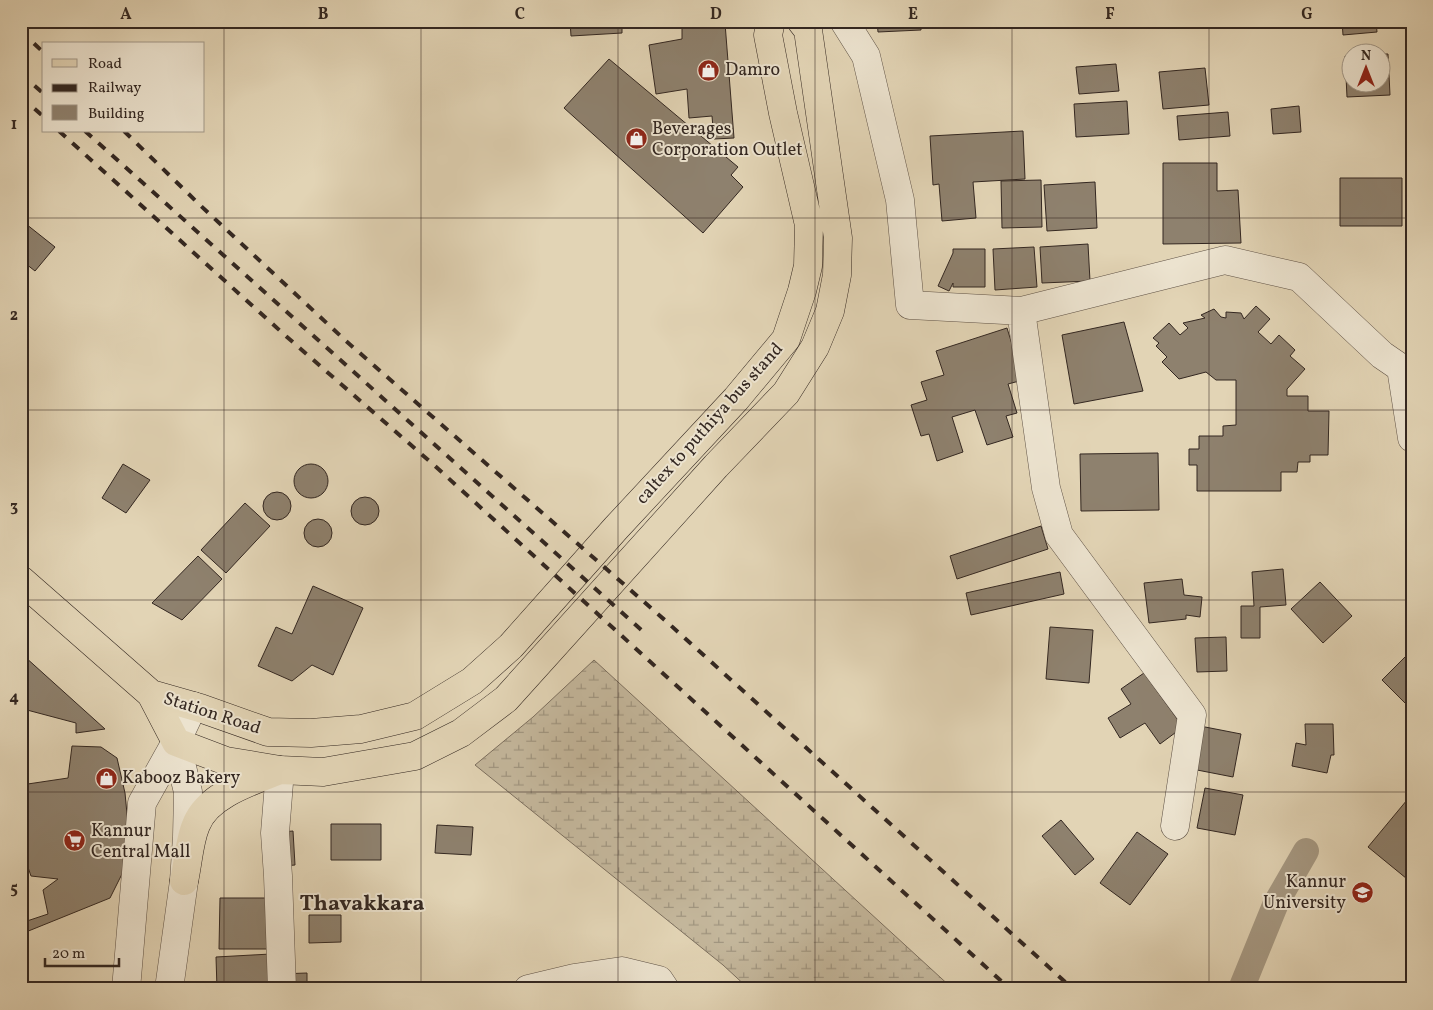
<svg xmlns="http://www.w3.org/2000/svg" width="1433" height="1010" font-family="Vollkorn,serif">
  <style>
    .wetland { fill: url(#wetland-marsh); stroke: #7c6f5e }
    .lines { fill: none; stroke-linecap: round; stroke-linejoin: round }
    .canal { stroke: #a69983; stroke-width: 26 }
    .building { fill: #8e816e; stroke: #332721 }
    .minor-casing { stroke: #5f5246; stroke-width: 29 }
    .major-casing { stroke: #332721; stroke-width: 29 }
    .minor { stroke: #ece3cf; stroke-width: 28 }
    .major { stroke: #e2d4b5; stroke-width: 28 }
    .rail { stroke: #332721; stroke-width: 4; stroke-dasharray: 9 9; stroke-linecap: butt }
    .grid { fill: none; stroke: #332721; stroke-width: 1; stroke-opacity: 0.55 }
    .labels { text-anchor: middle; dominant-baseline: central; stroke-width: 4; stroke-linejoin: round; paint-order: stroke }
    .poi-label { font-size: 18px; fill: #332721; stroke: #ece3cf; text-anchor: start }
    .street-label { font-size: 18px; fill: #332721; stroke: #ece3cf }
    .district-label { font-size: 22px; font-weight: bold; fill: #332721; stroke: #ece3cf }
    .neatline { fill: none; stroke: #332721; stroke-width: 2 }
    .grid-label { font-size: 16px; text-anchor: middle; font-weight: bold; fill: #332721 }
  </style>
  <defs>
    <pattern id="wetland-marsh" width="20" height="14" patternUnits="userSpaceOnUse" patternTransform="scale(1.25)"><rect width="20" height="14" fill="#c4b79c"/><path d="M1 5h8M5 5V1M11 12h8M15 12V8" fill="none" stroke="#a0957f"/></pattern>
  </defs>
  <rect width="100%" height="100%" fill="#e2d4b5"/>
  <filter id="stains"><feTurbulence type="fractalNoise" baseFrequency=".004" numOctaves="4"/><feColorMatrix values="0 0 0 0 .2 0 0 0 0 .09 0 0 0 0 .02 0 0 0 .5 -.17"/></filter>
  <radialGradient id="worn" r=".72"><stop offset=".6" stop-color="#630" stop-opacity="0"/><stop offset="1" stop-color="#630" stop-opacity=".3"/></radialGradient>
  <path class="wetland" d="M594,660L953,989H749L723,965L475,765L533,717Z"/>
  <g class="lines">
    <path class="canal" d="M1241,989L1276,903L1306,851"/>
  </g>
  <path class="building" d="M570,21H622V33L571,36Z
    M877,21H921V30L878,32Z
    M1060,21H1096V22L1060,25Z
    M1342,21H1376L1377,32L1343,35Z
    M725,23L734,138L714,139L712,116L689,118L687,89L656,94L649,45L682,39V26Z
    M1380,54H1388L1390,95L1347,97L1345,56H1350V82H1380Z
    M609,59L738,167L731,175L743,187L703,233L564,108Z
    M1116,64L1119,91L1079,94L1076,67Z
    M1205,68L1209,105L1163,109L1159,72Z
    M1127,101L1129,134L1076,137L1074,104Z
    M1299,106L1301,132L1273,134L1271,109Z
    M1228,112L1230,136L1179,140L1177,116Z
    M1023,131L1025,179L973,182L976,218L942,221L939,184L933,185L930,136Z
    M1163,163H1217V191L1238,190L1241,243L1163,244Z
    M1340,178H1402V226H1340Z
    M1041,180L1042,227L1002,228L1001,181Z
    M1095,182L1097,228L1047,231L1044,185Z
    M21,220L55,247L35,271L21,260Z
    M1088,244L1090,281L1042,283L1040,247Z
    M1034,247L1037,287L995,290L993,249Z
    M953,249H985V287H953V283L949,291L938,286L953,253Z
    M1256,306L1270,319L1258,332L1271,344L1279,335L1295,350L1290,356L1305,369L1287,389V396H1308V411H1329L1328,455H1310V462H1298L1297,472H1281V491H1197V465H1189V449H1199V436H1223V426L1236,425V380H1216L1206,372L1179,379L1162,362L1167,357L1156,346L1159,343L1153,338L1169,323L1180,335L1188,328L1183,323L1205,318L1201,315L1214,309L1221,317L1226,318V312L1241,313L1244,319Z
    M1124,322L1143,391L1074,404L1062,335Z
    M1007,328L1023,380L1008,384L1017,413L1006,416L1013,437L987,445L975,410L952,417L963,452L937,461L929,434L921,436L911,405L927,400L921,382L944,375L936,351Z
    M1158,453L1159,510L1081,511L1080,454Z
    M123,464L150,480L126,513L102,498Z
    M294 481a17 17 0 1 1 34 0a17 17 0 1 1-34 0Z
    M263 506a14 14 0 1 1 28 0a14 14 0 1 1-28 0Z
    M351 511a14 14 0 1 1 28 0a14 14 0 1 1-28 0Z
    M245,503L270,526L226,573L201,550Z
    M304 533a14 14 0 1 1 28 0a14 14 0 1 1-28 0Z
    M1041,526L1048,549L957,579L950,556Z
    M198,556L222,579L182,620L152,603Z
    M1283,569L1286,605L1260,607V638H1241V606H1254L1252,572Z
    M1060,572L1064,594L971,615L966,593Z
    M1182,579L1184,595L1202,597L1200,617L1186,615V619L1149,623L1144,583Z
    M1320,582L1352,616L1323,643L1291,609Z
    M313,586L363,608L333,675L312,665L292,681L258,666L276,627L292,634Z
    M1050,627L1093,630L1089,683L1046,679Z
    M1226,637L1227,671L1197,672L1195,638Z
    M1407,655L1412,659V710L1382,680Z
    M24,656L105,729L76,733V723L27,710Z
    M1144,673L1183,727L1160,744L1145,723L1120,738L1108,718L1131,704L1121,689Z
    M1305,724H1333L1334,755H1331L1327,773L1292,766L1296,743L1306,745Z
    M1200,726L1241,734L1233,777L1192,769Z
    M72,746L101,747L117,758L125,793L129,835L127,864L110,898L21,934V923L48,914L43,890L58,879L31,876L21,847V785L68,778Z
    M1205,788L1243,795L1235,835L1197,828Z
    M1412,794V883L1368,847Z
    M1061,820L1094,859L1075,875L1042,836Z
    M331,824H381V860H331Z
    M437,825L473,827L471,855L435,853Z
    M293,831L295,865L271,867L269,833Z
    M1137,832L1168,854L1130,905L1100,883Z
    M220,898H268V949H219Z
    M309,915H341V942L309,943Z
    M271,954L272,989H217L216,957Z
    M307,973V989H279L278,974Z"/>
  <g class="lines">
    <defs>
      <path id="minor" d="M844,21L866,56L900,200L910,305L1021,311L1225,260L1299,277L1382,355L1401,368L1412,438
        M1021,311L1046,488L1059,535L1192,715L1175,826
        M280,770L275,833L278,876L282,989
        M126,989L142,803L176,742L193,706
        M169,989L184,881L187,837L188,792L176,742
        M528,989L574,978L622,971L659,980L665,989"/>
      <path id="major" d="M21,580L151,694L200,708L268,732L311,733L361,729L415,716L472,681L511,646L616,528L736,399L786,339L802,291L808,266L809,225L783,113L768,35L771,21
        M151,694L176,742L226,761L280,770L323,772L415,756L461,733L506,699L716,466L786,393L815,347L830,311L837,275L838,238L808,30L801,21
        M184,881C188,864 189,841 196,825C207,795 252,781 280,770"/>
    </defs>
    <use href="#minor" class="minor-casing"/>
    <use href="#major" class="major-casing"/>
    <use href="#minor" class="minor"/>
    <use href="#major" class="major"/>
    <path class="rail" d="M21,31L44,53
      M21,74L44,94
      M21,97L44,117
      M59,131L287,337L435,466L1010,989
      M85,131L647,635
      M124,131L201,206L346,341L667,622L1073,989"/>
  </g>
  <path class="grid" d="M224,21V989M421,21V989M618,21V989M815,21V989M1012,21V989M1209,21V989M21,218H1412M21,410H1412M21,600H1412M21,792H1412"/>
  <defs>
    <symbol id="shop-disc" viewBox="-11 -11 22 22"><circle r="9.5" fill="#8f2418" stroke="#ece3cf"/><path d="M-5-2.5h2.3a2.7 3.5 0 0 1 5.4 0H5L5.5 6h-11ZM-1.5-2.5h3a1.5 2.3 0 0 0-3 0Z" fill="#fff"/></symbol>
    <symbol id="supermarket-disc" viewBox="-11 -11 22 22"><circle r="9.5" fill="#8f2418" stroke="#ece3cf"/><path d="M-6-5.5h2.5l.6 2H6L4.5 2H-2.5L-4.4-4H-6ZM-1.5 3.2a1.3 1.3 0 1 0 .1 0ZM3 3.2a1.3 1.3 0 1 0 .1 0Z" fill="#fff"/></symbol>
    <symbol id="university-disc" viewBox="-11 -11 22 22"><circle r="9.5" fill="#8f2418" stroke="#ece3cf"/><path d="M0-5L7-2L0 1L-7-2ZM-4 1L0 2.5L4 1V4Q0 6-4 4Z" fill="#fff"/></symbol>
  </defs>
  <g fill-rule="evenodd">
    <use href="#shop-disc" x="696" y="58" width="25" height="25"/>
    <use href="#shop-disc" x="624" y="126" width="25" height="25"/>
    <use href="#shop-disc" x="94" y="766" width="25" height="25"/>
    <use href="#supermarket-disc" x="62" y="828" width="25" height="25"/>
    <use href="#university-disc" x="1350" y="880" width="25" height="25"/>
  </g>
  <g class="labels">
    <g class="poi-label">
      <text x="725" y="70">Damro</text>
      <text x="652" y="129">Beverages<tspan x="652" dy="21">Corporation Outlet</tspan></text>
      <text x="122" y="778">Kabooz Bakery</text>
      <text x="91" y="831">Kannur<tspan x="91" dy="21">Central Mall</tspan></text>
      <text x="1346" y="882" text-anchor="end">Kannur<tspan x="1346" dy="21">University</tspan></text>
    </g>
    <g class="street-label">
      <text transform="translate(710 424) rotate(-48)">caltex to puthiya bus stand</text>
      <text transform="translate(212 714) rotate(18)">Station Road</text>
    </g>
    <g class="district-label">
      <text x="362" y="904">Thavakkara</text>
    </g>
  </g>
  <rect width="1433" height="1010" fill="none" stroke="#e2d4b5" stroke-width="55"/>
  <rect x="42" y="42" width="162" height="90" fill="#ece3cf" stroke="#a29889"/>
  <rect x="52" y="59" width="25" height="8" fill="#e2d4b5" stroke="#a29889"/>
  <text x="88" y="68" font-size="15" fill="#332721">Road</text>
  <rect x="52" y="84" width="25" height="8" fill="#332721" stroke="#a29889"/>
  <text x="88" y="92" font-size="15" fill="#332721">Railway</text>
  <rect x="52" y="105" width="25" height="15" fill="#8e816e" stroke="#a29889"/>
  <text x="88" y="118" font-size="15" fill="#332721">Building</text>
  <g transform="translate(1366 68)"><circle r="24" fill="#ece3cf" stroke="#a29889"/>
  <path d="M0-4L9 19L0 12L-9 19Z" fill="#8f2418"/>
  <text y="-8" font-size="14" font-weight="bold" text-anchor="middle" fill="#332721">N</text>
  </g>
  <path d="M45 958v8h74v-8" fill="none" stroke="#332721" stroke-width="2.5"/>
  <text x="52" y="958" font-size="15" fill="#332721" stroke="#ece3cf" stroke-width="4" paint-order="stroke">20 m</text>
  <rect x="28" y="28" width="1378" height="954" class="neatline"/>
  <g class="grid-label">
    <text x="126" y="19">A</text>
    <text x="323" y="19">B</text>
    <text x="520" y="19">C</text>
    <text x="716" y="19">D</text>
    <text x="913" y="19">E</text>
    <text x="1110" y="19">F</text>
    <text x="1307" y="19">G</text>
    <text x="14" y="129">1</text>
    <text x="14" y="320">2</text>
    <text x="14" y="511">3</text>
    <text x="14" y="702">4</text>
    <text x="14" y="893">5</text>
  </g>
  <rect width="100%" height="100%" filter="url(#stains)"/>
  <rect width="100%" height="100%" fill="url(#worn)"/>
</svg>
